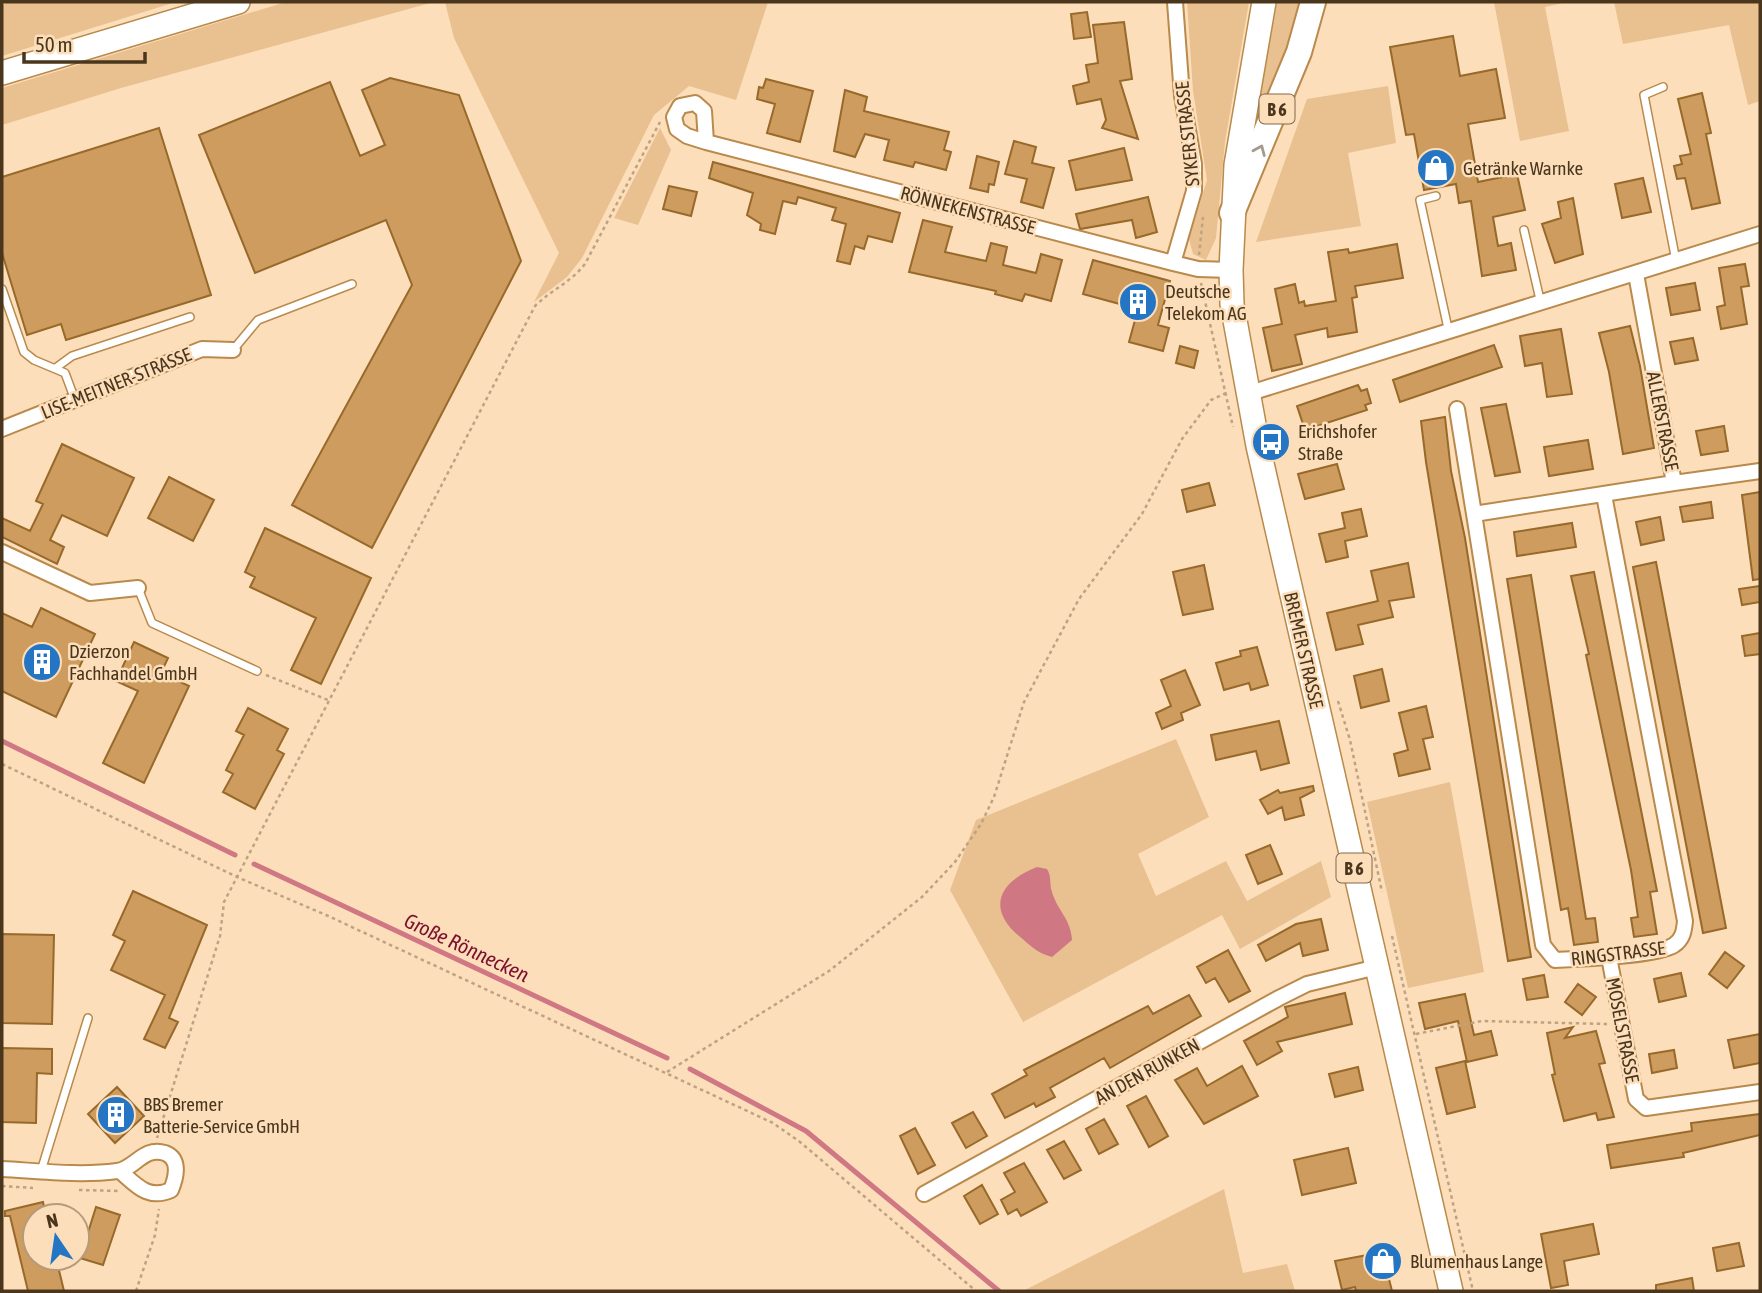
<svg xmlns="http://www.w3.org/2000/svg" width="1762" height="1293" font-family="'Asap Condensed',sans-serif">
  <style>
    .green { fill: #e9c08f }
    .water { fill: #cf7783 }
    .lines { fill: none; stroke-linecap: round; stroke-linejoin: round }
    .stream { stroke: #cf7783; stroke-width: 5 }
    .building { fill: #cd9c5e; stroke: #97692a; stroke-width: 2 }
    .service-casing { stroke: #b98a4c; stroke-width: 10 }
    .minor-casing { stroke: #b98a4c; stroke-width: 18 }
    .primary-casing { stroke: #b98a4c; stroke-width: 26 }
    .trunk-casing { stroke: #b98a4c; stroke-width: 28 }
    .path { stroke: #bea383; stroke-width: 2.5; stroke-dasharray: 3.5 3.5; stroke-linecap: butt }
    .service { stroke: #fff; stroke-width: 7 }
    .minor { stroke: #fff; stroke-width: 14 }
    .primary { stroke: #fff; stroke-width: 23 }
    .trunk { stroke: #fff; stroke-width: 24 }
    .oneway { stroke: #a49a8e }
    .labels { text-anchor: middle; dominant-baseline: central; stroke-width: 5; stroke-linejoin: round; paint-order: stroke }
    .shield { fill: #fddeba; stroke: #80684b; stroke-width: 2 }
    .shield-label { font-size: 18px; font-weight: bold; fill: #4a361c }
    .street-label { font-size: 19px; fill: #4a361c; stroke: #fddeba }
    .poi-label { font-size: 19px; fill: #4a361c; stroke: #fddeba; text-anchor: start }
    .water-label { font-size: 21px; font-style: italic; fill: #7b102f; stroke: #fddeba }
  </style>
  <rect width="100%" height="100%" fill="#fddeba"/>
  <path class="green" d="M8,2H176L2,56V6Z
    M286,2H434L121,88L2,125V88Z
    M445,2H768L736,100L689,86L654,115L582,258L567,277L534,302L559,253L454,38Z
    M1187,2H1249L1225,142L1216,238L1206,260L1193,254L1189,239L1207,180L1193,91Z
    M1277,2H1304L1294,37L1250,149Z
    M1494,2H1567L1545,7L1569,131L1520,141Z
    M1614,2H1760V101L1748,105L1729,25L1623,44Z
    M1388,86L1396,143L1348,153L1361,226L1256,242L1307,99Z
    M660,128L671,150L638,225L614,218Z
    M1176,739L1209,817L1138,854L1156,896L1226,861L1247,901L1321,861L1331,897L1240,949L1222,915L1023,1022L950,890L976,820Z
    M1450,782L1484,972L1408,988L1367,802Z
    M1224,1189L1243,1273L1287,1264L1295,1291H1023Z"/>
  <path class="water" d="M1037,867L1047,869C1052,877 1049,883 1052,892C1057,910 1071,919 1072,940L1052,957C1037,953 1031,946 1019,936C985,907 1001,881 1037,867Z"/>
  <g class="lines">
    <path class="stream" d="M2,741L235,855
      M254,864L667,1058
      M690,1069L806,1131L999,1291"/>
  </g>
  <path class="building" d="M1087,12L1091,37L1074,39L1071,14Z
    M1124,22L1132,79L1120,81L1138,139L1102,128L1106,120L1101,99L1077,104L1073,86L1089,82L1086,65L1098,63L1093,25Z
    M1453,36L1460,76L1496,69L1505,118L1468,124L1478,182L1517,174L1525,210L1493,217L1498,246L1511,243L1516,270L1482,276L1471,201L1459,203L1456,184L1424,190L1414,134L1406,135L1390,47Z
    M390,78L459,95L521,261L372,548L292,505L412,285L386,220L255,273L199,135L330,82L360,156L385,145L362,90Z
    M766,79L813,91L800,142L767,133L775,104L757,99L759,87L763,88Z
    M845,90L867,97L864,111L949,132L944,150L951,152L946,170L915,162L913,167L884,160L889,140L865,134L855,157L834,151Z
    M1702,93L1711,133L1706,134L1720,203L1692,209L1685,178L1677,179L1674,166L1682,164L1680,156L1691,154L1678,99Z
    M159,128L211,295L66,340L61,324L27,335L2,253V177Z
    M1014,141L1036,147L1032,163L1054,168L1043,208L1021,202L1027,179L1005,174Z
    M1124,148L1132,180L1076,190L1069,161Z
    M977,156L999,162L994,185L989,184L988,192L970,188Z
    M713,162L900,213L892,242L868,236L864,249L855,246L850,264L837,261L846,224L832,220L836,208L798,197L796,204L783,201L775,234L760,230L761,224L747,215L753,193L709,178Z
    M1643,178L1651,212L1622,218L1615,184Z
    M669,186L697,192L691,216L663,209Z
    M1148,197L1157,232L1136,238L1132,220L1080,229L1076,214Z
    M1573,198L1583,254L1555,263L1542,224L1561,218L1558,202Z
    M923,220L952,227L945,252L986,261L991,243L1007,247L1003,265L1036,273L1041,254L1062,260L1051,301L1025,294L1022,301L995,294L996,291L909,272Z
    M1397,244L1403,278L1355,286L1357,297L1352,298L1357,332L1328,337L1327,328L1295,335L1302,364L1272,371L1263,328L1282,324L1275,289L1295,284L1299,303L1304,301L1305,306L1336,301L1328,252L1348,249L1349,253Z
    M1093,260L1170,281L1158,325L1169,328L1163,351L1129,342L1138,309L1083,294Z
    M1745,264L1749,286L1741,287L1747,324L1721,329L1717,307L1725,305L1719,268Z
    M1695,283L1700,310L1671,315L1666,288Z
    M1630,326L1640,366L1654,448L1623,454L1609,372L1599,333Z
    M1561,329L1572,394L1547,397L1542,363L1525,366L1520,336Z
    M1693,338L1698,360L1675,364L1670,342Z
    M1494,345L1502,367L1400,402L1393,380Z
    M1180,346L1198,351L1194,368L1176,363Z
    M1358,385L1361,391L1367,389L1371,403L1365,405L1367,410L1305,430L1297,406Z
    M1506,404L1520,472L1495,476L1481,408Z
    M1445,417L1451,471L1465,538L1531,957L1508,961L1426,462L1421,421Z
    M1724,426L1728,451L1701,455L1696,431Z
    M1588,440L1593,469L1549,476L1544,447Z
    M62,444L134,478L107,536L62,515L50,540L64,547L57,564L2,537V518L30,531L43,504L36,501Z
    M1337,464L1344,489L1305,499L1298,474Z
    M169,477L214,500L193,541L148,518Z
    M1209,483L1215,505L1187,512L1182,490Z
    M1760,492V579L1753,580L1742,495Z
    M1711,502L1713,518L1683,522L1680,507Z
    M1361,509L1367,536L1345,541L1348,557L1326,562L1319,534L1345,528L1342,513Z
    M1660,517L1664,540L1641,545L1636,522Z
    M1572,523L1576,547L1517,556L1514,532Z
    M265,528L371,578L321,684L291,670L316,618L250,587L255,577L245,572Z
    M1656,562L1726,928L1703,933L1633,567Z
    M1408,563L1414,597L1389,601L1393,617L1358,625L1363,644L1336,650L1327,613L1378,601L1371,571Z
    M1204,565L1213,609L1183,615L1173,572Z
    M1594,572L1657,891L1650,892L1657,934L1634,937L1631,918L1638,917L1631,870L1586,655L1589,654L1571,576Z
    M1531,575L1586,919L1595,918L1598,942L1574,945L1568,908L1561,910L1507,579Z
    M1760,586V602L1742,605L1739,589Z
    M41,608L95,634L56,717L2,691V613L32,627Z
    M1760,633V654L1745,656L1742,636Z
    M134,642L168,658L161,673L189,686L144,783L103,763L138,691L116,681Z
    M1257,647L1268,685L1251,690L1249,683L1224,690L1216,663L1241,656L1240,651Z
    M1382,669L1389,701L1361,708L1354,676Z
    M1185,670L1200,705L1181,713L1183,720L1162,729L1156,713L1171,706L1161,680Z
    M1426,706L1433,737L1423,739L1430,769L1399,776L1394,754L1408,750L1399,713Z
    M248,708L288,729L277,750L284,754L255,809L223,792L233,774L226,770L244,735L236,731Z
    M1279,721L1289,763L1261,770L1256,751L1216,760L1211,735Z
    M1313,786L1314,791L1300,798L1304,815L1285,820L1282,807L1268,814L1260,800L1278,790L1280,793Z
    M1270,845L1282,874L1258,884L1246,855Z
    M133,891L207,925L169,1018L178,1022L165,1048L144,1039L165,995L111,970L125,941L113,935Z
    M1321,919L1328,950L1303,956L1300,943L1266,961L1258,945L1296,924Z
    M2,934L54,935L52,1024L2,1023Z
    M1228,950L1250,991L1229,1002L1215,978L1206,983L1197,967Z
    M1725,952L1744,966L1727,988L1709,974Z
    M1681,973L1686,996L1659,1002L1654,979Z
    M1544,975L1548,997L1527,1000L1523,979Z
    M1578,984L1596,997L1582,1015L1565,1002Z
    M1345,993L1352,1024L1277,1042L1282,1051L1257,1065L1244,1041L1288,1017L1285,1007Z
    M1465,994L1474,1035L1491,1031L1497,1055L1467,1062L1458,1021L1425,1029L1419,1003Z
    M1189,995L1201,1016L1110,1068L1104,1058L1050,1088L1055,1097L1036,1107L1034,1103L1005,1118L992,1094L1027,1075L1024,1070L1148,1006L1153,1014Z
    M1573,1027L1565,1038L1596,1031L1605,1063L1599,1064L1614,1117L1598,1120L1596,1113L1564,1121L1552,1075L1555,1074L1547,1033Z
    M1760,1034V1063L1734,1068L1728,1040Z
    M2,1048L52,1049V1074L37,1073L36,1123L2,1122Z
    M1674,1050L1677,1068L1652,1073L1649,1054Z
    M1465,1061L1475,1107L1447,1114L1436,1068Z
    M1242,1066L1258,1096L1204,1124L1175,1080L1197,1068L1207,1086Z
    M1358,1067L1363,1090L1335,1097L1329,1074Z
    M117,1087L144,1116L115,1143L88,1114Z
    M1146,1096L1168,1136L1149,1147L1127,1106Z
    M973,1112L987,1136L966,1148L952,1123Z
    M1760,1114V1135L1683,1153L1684,1157L1611,1168L1607,1145L1692,1131L1691,1123Z
    M1104,1119L1118,1144L1099,1154L1086,1129Z
    M915,1128L935,1165L918,1174L900,1136Z
    M1064,1141L1081,1170L1064,1179L1047,1150Z
    M1348,1148L1356,1183L1302,1195L1294,1160Z
    M1024,1163L1047,1202L1021,1216L1017,1209L1008,1214L1001,1200L1015,1192L1004,1173Z
    M982,1185L998,1214L980,1224L964,1196Z
    M43,1202L46,1216H35V1258H56L64,1291H28L10,1216H5V1211Z
    M96,1207L120,1215L103,1265L80,1258Z
    M1593,1224L1599,1254L1564,1261L1568,1285L1551,1288L1541,1234Z
    M1739,1243L1744,1266L1717,1271L1713,1248Z
    M1389,1251L1394,1269L1387,1271L1392,1291H1356L1355,1287L1342,1290L1335,1261Z
    M1692,1278L1694,1291H1656V1285Z"/>
  <g class="lines">
    <defs>
      <path id="service" d="M1663,87L1644,95L1676,261
        M1436,196L1420,200L1449,333
        M1524,230L1541,304
        M2,289L24,352L34,360L65,373L75,400
        M233,350L258,320L352,284
        M57,367L72,356L190,317
        M138,588L152,623L257,671
        M41,1171L88,1018"/>
      <path id="minor" d="M706,142L704,111L695,103L680,106L674,117L677,129L687,136L706,142L1173,263L1198,269L1231,270
        M1173,263L1194,191V164L1182,96L1175,2
        M1636,274L1674,483L1760,471
        M1247,394L1760,234
        M1457,409L1474,514L1674,483
        M2,429L202,349L233,350
        M1474,514L1543,945L1555,960C1577,959 1659,956 1674,945C1683,939 1684,931 1685,921L1604,495
        M2,552L90,593L138,588
        M1609,957L1636,1099L1646,1108L1760,1092
        M2,1169C39,1171 80,1176 117,1171C135,1169 143,1146 165,1153C181,1159 176,1178 171,1190C148,1200 137,1186 120,1171
        M924,1194L1279,998L1307,984L1377,967"/>
      <path id="primary" d="M1264,2L1236,165L1231,270L1232,304L1258,446L1451,1291
        M2,73L238,2"/>
      <path id="trunk" d="M1232,213L1299,52L1313,2"/>
    </defs>
    <use href="#service" class="service-casing"/>
    <use href="#minor" class="minor-casing"/>
    <use href="#primary" class="primary-casing"/>
    <use href="#trunk" class="trunk-casing"/>
    <path class="path" d="M1199,255L1203,217
      M1201,283L1233,427
      M266,675L328,700
      M1338,701L1350,740L1382,892
      M2,764L237,877L326,915L773,1123L800,1142L976,1291
      M1392,936L1473,1291
      M1416,1034L1482,1021L1607,1024
      M667,1072L829,971L922,897L955,862L981,824L994,797L1024,702L1079,599L1142,514L1182,439L1211,400L1226,393
      M157,1138L220,936L224,902L535,306C551,290 570,283 585,264L660,122
      M2,1186L33,1188
      M79,1190L121,1191
      M136,1291L155,1235L159,1209"/>
    <use href="#service" class="service"/>
    <use href="#minor" class="minor"/>
    <use href="#primary" class="primary"/>
    <use href="#trunk" class="trunk"/>
  </g>
  <defs><path id="oneway-chevron" d="M-2-3.5L2.5 0L-2 3.5" fill="none" stroke-width="1.6" stroke-linecap="round" stroke-linejoin="round" transform="scale(1.75)"/></defs>
  <use class="oneway" href="#oneway-chevron" transform="translate(1260 150) rotate(-67)"/>
  <defs>
    <symbol id="shop-disc" viewBox="-11 -11 22 22"><circle r="9.5" fill="#2476c4" stroke="#fddeba"/><path d="M-5-2.5h2.3a2.7 3.5 0 0 1 5.4 0H5L5.5 6h-11ZM-1.5-2.5h3a1.5 2.3 0 0 0-3 0Z" fill="#fff"/></symbol>
    <symbol id="building-disc" viewBox="-11 -11 22 22"><circle r="9.5" fill="#2476c4" stroke="#fddeba"/><path d="M-4-6H4V6H1V3H-1V6H-4ZM-2.5-4.3h1.7v1.8h-1.7ZM.8-4.3h1.7v1.8H.8ZM-2.5-1h1.7V.8h-1.7ZM.8-1h1.7V.8H.8Z" fill="#fff"/></symbol>
    <symbol id="bus-disc" viewBox="-11 -11 22 22"><circle r="9.5" fill="#2476c4" stroke="#fddeba"/><path d="M-5-6H5V4H4V6H2V4H-2V6H-4V4H-5ZM-3.5-4V0h7V-4ZM-3.5 1.2v1.5H-2V1.2ZM2 1.2v1.5H3.5V1.2Z" fill="#fff"/></symbol>
  </defs>
  <g fill-rule="evenodd">
    <use href="#shop-disc" x="1414" y="146" width="44" height="44"/>
    <use href="#building-disc" x="1116" y="280" width="44" height="44"/>
    <use href="#bus-disc" x="1249" y="420" width="44" height="44"/>
    <use href="#building-disc" x="20" y="640" width="44" height="44"/>
    <use href="#building-disc" x="94" y="1093" width="44" height="44"/>
    <use href="#shop-disc" x="1361" y="1239" width="44" height="44"/>
  </g>
  <g class="labels">
    <g class="shield">
      <rect x="1259.5" y="94.5" width="35" height="29" rx="5"/>
      <rect x="1336.5" y="853.5" width="35" height="29" rx="5"/>
    </g>
    <g class="shield-label">
      <text x="1277" y="109">B 6</text>
      <text x="1354" y="868">B 6</text>
    </g>
    <g class="street-label">
      <text transform="translate(1187 134) rotate(-96)">SYKER STRASSE</text>
      <text transform="translate(968 210) rotate(15)">RÖNNEKENSTRASSE</text>
      <text transform="translate(116 383) rotate(-22)">LISE-MEITNER-STRASSE</text>
      <text transform="translate(1663 421) rotate(79)">ALLERSTRASSE</text>
      <text transform="translate(1304 650) rotate(77)">BREMER STRASSE</text>
      <text transform="translate(1618 953) rotate(-7)">RINGSTRASSE</text>
      <text transform="translate(1623 1030) rotate(79)">MOSELSTRASSE</text>
      <text transform="translate(1147 1071) rotate(-29)">AN DEN RUNKEN</text>
    </g>
    <g class="poi-label">
      <text x="1463" y="168">Getränke Warnke</text>
      <text x="1165" y="291">Deutsche<tspan x="1165" dy="22">Telekom AG</tspan></text>
      <text x="1298" y="431">Erichshofer<tspan x="1298" dy="22">Straße</tspan></text>
      <text x="69" y="651">Dzierzon<tspan x="69" dy="22">Fachhandel GmbH</tspan></text>
      <text x="143" y="1104">BBS Bremer<tspan x="143" dy="22">Batterie-Service GmbH</tspan></text>
      <text x="1410" y="1261">Blumenhaus Lange</text>
    </g>
    <g class="water-label">
      <text transform="translate(467 947) rotate(25)">Große Rönnecken</text>
    </g>
  </g>
  <rect width="1762" height="1293" fill="none" stroke="#4a361c" stroke-width="7"/>
  <g transform="translate(56 1237) rotate(347)"><circle r="33" fill="#fddeba" stroke="#b59b7b" stroke-width="2"/>
  <path d="M0-5L12 26L0 18L-12 26Z" fill="#2476c4"/>
  <text y="-10" font-size="19" font-weight="bold" text-anchor="middle" fill="#4a361c">N</text>
  </g>
  <path d="M24 52v10h121v-10" fill="none" stroke="#4a361c" stroke-width="3.5"/>
  <text x="35" y="52" font-size="21" fill="#4a361c" stroke="#fddeba" stroke-width="5" paint-order="stroke">50 m</text>
</svg>
